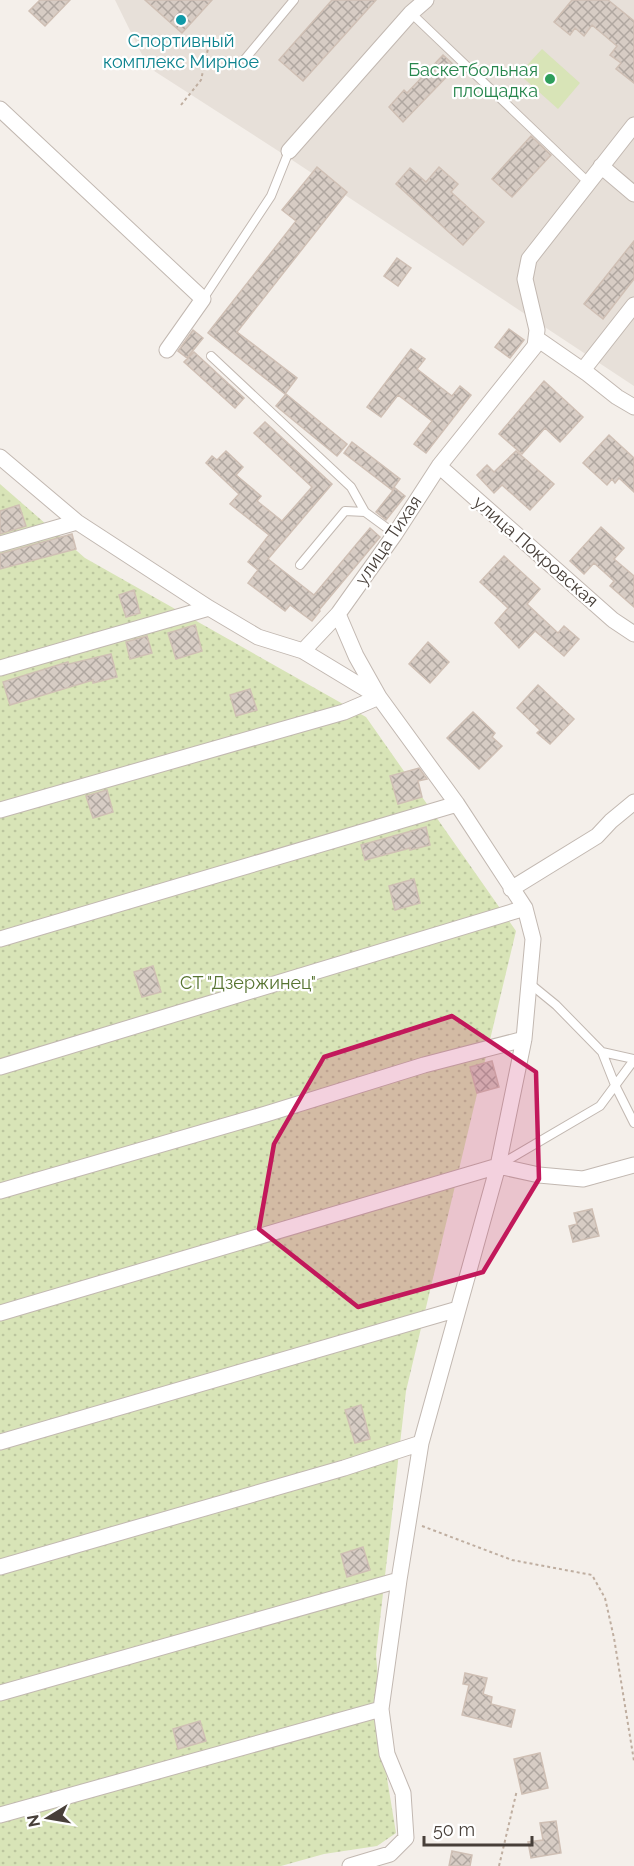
<svg xmlns="http://www.w3.org/2000/svg" width="634" height="1866" font-family="Raleway,sans-serif">
  <style>
    .residential { fill: #e7e0d9 }
    .grass { fill: #d8e4b7 }
    .park { fill: url(#park-dots) }
    .building { fill: url(#building-cross-hatch); stroke: #cfbfb4; stroke-width: 1.5 }
    .lines { fill: none; stroke-linecap: round; stroke-linejoin: round }
    .lane-casing { stroke: #c2b8b1; stroke-width: 10 }
    .street-casing { stroke: #c2b8b1; stroke-width: 17 }
    .path { stroke: #bfaea0; stroke-width: 2; stroke-dasharray: 3 3; stroke-linecap: butt }
    .lane { stroke: #fff; stroke-width: 8 }
    .street { stroke: #fff; stroke-width: 15 }
    .marked { fill: #c2185b; fill-opacity: 0.2; stroke: #c2185b; stroke-width: 4.5; stroke-linejoin: round }
    .culture-dot { fill: #0f9aa8; stroke: #fff; stroke-width: 2 }
    .leisure-dot { fill: #2e9e5b; stroke: #fff; stroke-width: 2 }
    .labels { text-anchor: middle; dominant-baseline: central; stroke-width: 4.5; stroke-linejoin: round; paint-order: stroke }
    .culture-label { font-size: 18px; fill: #0d838f; stroke: #fff }
    .leisure-label { font-size: 18px; fill: #27864d; stroke: #fff; text-anchor: end }
    .street-label { font-size: 18px; fill: #473f39; stroke: #fff }
    .park-label { font-size: 18px; fill: #577431; stroke: #fff }
  </style>
  <defs>
    <pattern id="park-dots" width="8" height="8" patternUnits="userSpaceOnUse" patternTransform="scale(1.5)"><rect width="8" height="8" fill="#d8e4b7"/><path d="M2 2h.1M6 6h.1" fill="none" stroke="#bbc59e" stroke-width="1.8" stroke-linecap="round"/></pattern>
    <pattern id="building-cross-hatch" width="8" height="8" patternUnits="userSpaceOnUse" patternTransform="scale(1.5)"><rect width="8" height="8" fill="#d7ccc4"/><path d="M0 0l8 8M0 8l8-8" fill="none" stroke="#b0a7a0"/></pattern>
  </defs>
  <rect width="100%" height="100%" fill="#f4efea"/>
  <path class="residential" d="M115,0H634V386L283,154L148,67Z"/>
  <path class="grass" d="M542,49L580,83L558,109L519,74Z"/>
  <path class="park" d="M0,484L85,558L366,717L516,931L406,1391L376,1655L387,1778L396,1833L377,1846L324,1854L281,1866H0Z"/>
  <path class="building" d="M40,0H70L45,26L29,11Z
    M145,0H212L182,33Z
    M332,0H376L303,81L279,60Z
    M572,0H608L634,21V83L616,69L621,63L610,55L617,46L592,25L584,36L575,28L570,35L554,22Z
    M443,55L456,67L403,122L389,107L404,90L407,93Z
    M531,136L551,155L512,197L492,179Z
    M317,167L347,192L237,332L297,378L285,394L208,333L296,221L282,210Z
    M439,167L458,184L451,192L484,222L463,245L396,184L410,168L426,182Z
    M634,241V279L603,319L584,304Z
    M397,258L411,268L398,286L384,276Z
    M509,329L524,340L510,358L495,347Z
    M193,330L203,338L187,358L178,351Z
    M411,349L425,359L417,369L452,396L460,386L471,395L426,453L414,444L432,421L398,395L381,417L367,407Z
    M194,352L244,398L235,408L184,362Z
    M544,381L583,417L560,442L545,428L522,454L499,434Z
    M286,394L347,444L337,456L276,406Z
    M265,422L332,484L268,559L314,595L370,528L380,537L319,610L320,611L312,621L290,605L285,611L248,583L258,570L248,562L269,535L230,504L239,494L206,463L212,456L217,460L226,451L243,467L236,475L261,496L257,501L282,521L312,487L254,433Z
    M609,435L634,458V492L619,478L615,483L612,479L607,485L583,463Z
    M352,442L400,479L392,490L344,453Z
    M516,451L554,484L530,510L502,485L494,493L477,475L487,465L494,472Z
    M395,488L405,496L386,520L376,512Z
    M19,505L26,526L0,534V511Z
    M601,527L624,548L614,559L634,576V607L610,586L614,581L594,563L584,574L570,561Z
    M72,534L76,549L0,569V554Z
    M504,556L540,589L527,604L558,633L564,626L579,639L564,656L535,631L519,648L495,623L508,608L480,582Z
    M134,590L140,613L126,617L119,595Z
    M195,625L202,651L176,659L168,633Z
    M147,636L152,653L130,659L126,642Z
    M428,642L449,662L430,683L409,664Z
    M111,654L117,677L93,683V680L10,705L3,682L68,662L69,664Z
    M538,685L574,719L550,744L537,733L540,730L517,708Z
    M250,689L257,710L236,716L230,695Z
    M473,712L495,733L492,737L502,746L479,769L447,738Z
    M419,768L427,779L418,781L422,797L398,804L390,776Z
    M107,790L113,812L93,818L86,796Z
    M426,827L430,845L410,850V848L365,860L361,845Z
    M414,879L420,903L395,910L389,886Z
    M153,966L161,992L142,997L134,972Z
    M492,1061L499,1087L477,1093L470,1067Z
    M592,1209L599,1236L573,1242L569,1226L577,1224L574,1213Z
    M361,1405L370,1439L355,1443L345,1410Z
    M363,1547L370,1570L347,1577L341,1554Z
    M465,1673L487,1678L483,1694L492,1697L491,1704L515,1710L511,1727L462,1715L469,1685L463,1684Z
    M200,1721L206,1741L178,1749L173,1729Z
    M540,1753L548,1788L522,1794L514,1759Z
    M556,1821L561,1853L531,1858L528,1842L543,1840L540,1823Z
    M452,1851L472,1855L470,1866H449Z"/>
  <g class="lines">
    <defs>
      <path id="lane" d="M411,13L588,182
        M245,59L294,0
        M203,299L271,196L289,151
        M211,356L351,487L365,512L395,534
        M300,565L345,511L365,512
        M529,983L556,1005L602,1052L634,1059
        M602,1052L615,1085L634,1123
        M501,1164L600,1106L634,1060"/>
      <path id="street" d="M0,109L203,299L167,350
        M289,151L411,13L426,0
        M601,166L634,194
        M536,338L588,374L617,397L634,407
        M583,370L634,305
        M0,457L77,522L209,608L258,637L303,651L338,614L395,534L439,466L535,346L537,330L525,279L529,259L634,125
        M439,466L613,620L634,634
        M0,544L77,522
        M338,614L356,656L379,697L457,804L525,908L533,939L524,1039L498,1166L421,1443L399,1580L381,1709L387,1754L403,1793L406,1838L390,1854L350,1866
        M0,668L209,608
        M0,810L344,712L379,697L303,651
        M511,889L597,836L611,821L634,802
        M0,939L457,804
        M0,1067L525,908
        M0,1191L266,1114L424,1065L524,1039
        M0,1313L498,1166L539,1175L583,1179L634,1165
        M0,1442L458,1309
        M0,1567L344,1468L421,1443
        M0,1693L399,1580
        M0,1815L381,1709"/>
    </defs>
    <use href="#lane" class="lane-casing"/>
    <use href="#street" class="street-casing"/>
    <path class="path" d="M181,105L201,80L209,44
      M422,1526L512,1560L592,1575L605,1598L614,1638L634,1761
      M499,1866L517,1790"/>
    <use href="#lane" class="lane"/>
    <use href="#street" class="street"/>
  </g>
  <path class="marked" d="M452,1016L536,1072L539,1179L483,1272L358,1307L259,1229L274,1144L324,1057Z"/>
  <circle class="culture-dot" cx="181" cy="20" r="6"/>
  <circle class="leisure-dot" cx="550" cy="79" r="6"/>
  <g class="labels">
    <g class="culture-label">
      <text x="181" y="40">Спортивный<tspan x="181" dy="21">комплекс Мирное</tspan></text>
    </g>
    <g class="leisure-label">
      <text x="538" y="69">Баскетбольная<tspan x="538" dy="21">площадка</tspan></text>
    </g>
    <g class="street-label">
      <text transform="translate(388 540) rotate(-56)">улица Тихая</text>
      <text transform="translate(536 551) rotate(41)">улица Покровская</text>
    </g>
    <g class="park-label">
      <text x="248" y="982">СТ "Дзержинец"</text>
    </g>
  </g>
  <g transform="translate(48 1818) rotate(259)" stroke="#ffffff" stroke-width="4.5" paint-order="stroke">
  <path d="M0-4.5L10 22L0 15L-10 22Z" fill="#473f39"/>
  <text y="-9" font-size="16" font-weight="bold" text-anchor="middle" fill="#473f39">N</text>
  </g>
  <path d="M424 1836v9h108v-9" fill="none" stroke="#473f39" stroke-width="3"/>
  <text x="433" y="1836" font-size="18" fill="#473f39" stroke="#ffffff" stroke-width="4.5" paint-order="stroke">50 m</text>
</svg>
